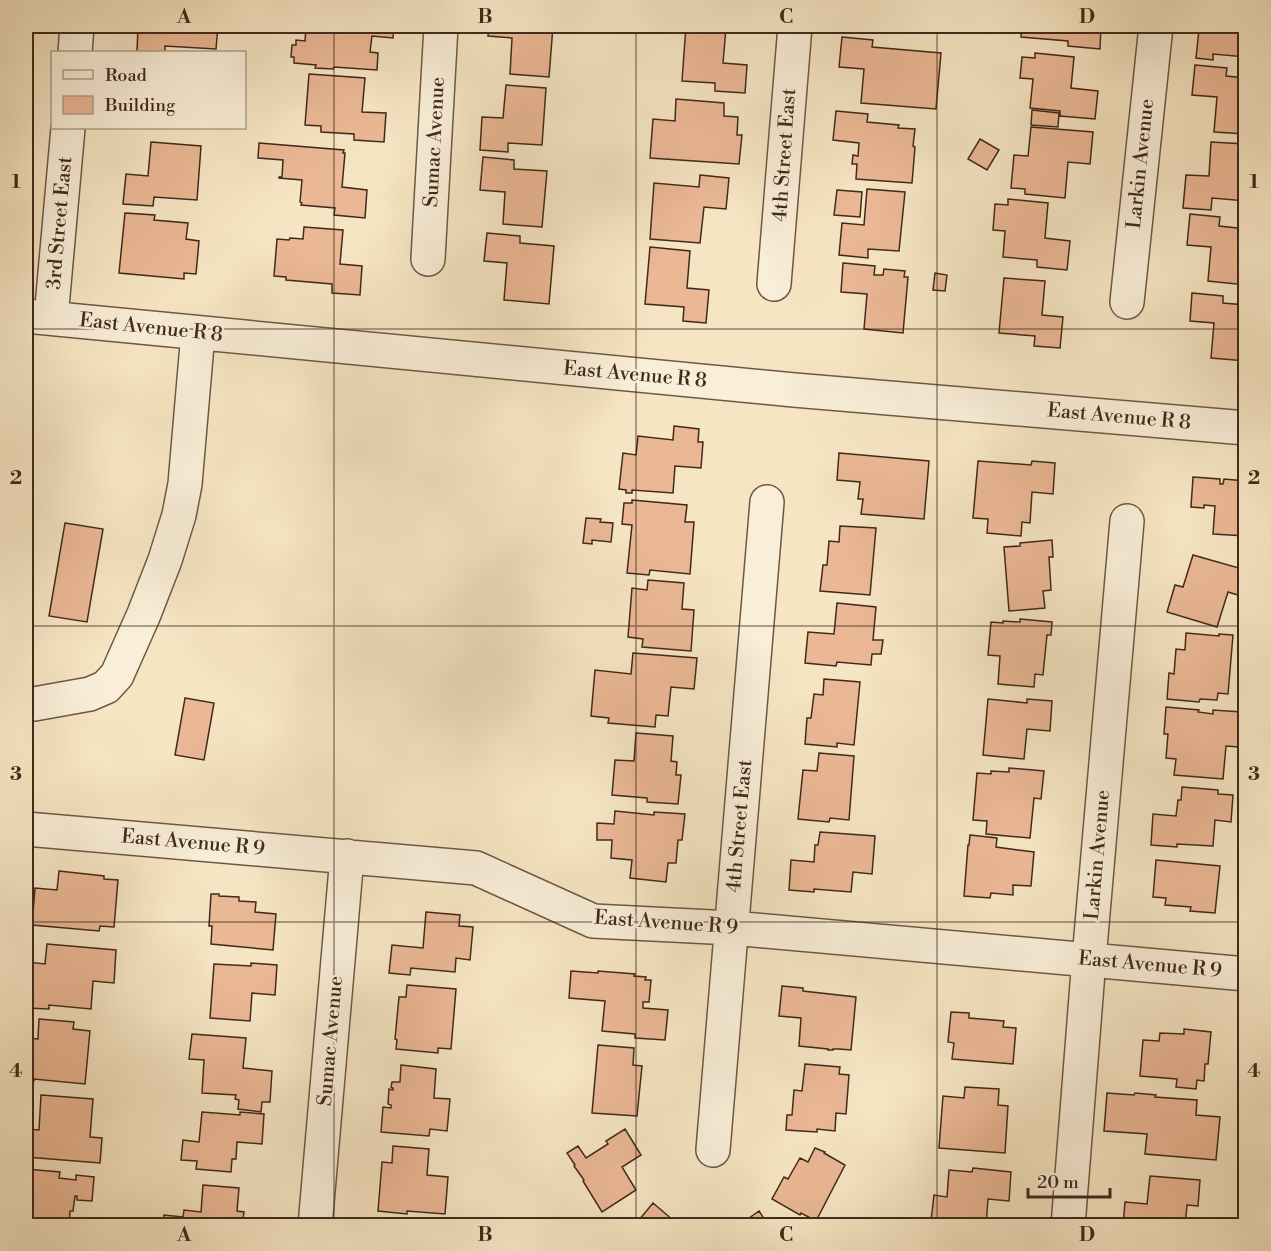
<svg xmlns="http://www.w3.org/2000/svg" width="1271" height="1251" font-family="'Libre Bodoni',serif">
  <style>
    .building { fill: #ebb895; stroke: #41291b; stroke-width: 1.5 }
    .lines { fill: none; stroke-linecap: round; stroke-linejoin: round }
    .minor-casing { stroke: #6e5845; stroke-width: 36 }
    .minor { stroke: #f9eed8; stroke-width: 33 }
    .grid { fill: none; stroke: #41291b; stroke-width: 1.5; stroke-opacity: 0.55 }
    .labels { text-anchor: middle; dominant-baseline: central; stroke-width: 4.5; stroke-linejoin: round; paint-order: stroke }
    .street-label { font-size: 20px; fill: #41291b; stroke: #f9eed8 }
    .neatline { fill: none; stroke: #41291b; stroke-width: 2 }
    .grid-label { font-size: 20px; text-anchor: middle; font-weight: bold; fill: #41291b }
  </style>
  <rect width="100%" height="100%" fill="#f6e5c3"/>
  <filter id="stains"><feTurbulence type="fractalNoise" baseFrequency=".00333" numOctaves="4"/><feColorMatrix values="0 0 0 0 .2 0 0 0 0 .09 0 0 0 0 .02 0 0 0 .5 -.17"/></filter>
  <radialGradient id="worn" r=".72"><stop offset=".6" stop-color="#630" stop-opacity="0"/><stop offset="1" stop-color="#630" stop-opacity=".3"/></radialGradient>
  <path class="building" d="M138,26H218L216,49L165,46V52H137Z
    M332,26H394L393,38L372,36L370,52L378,53L377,70L334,67L333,69L315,68L316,65L294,63V57H291L292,45H296V40L305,41L306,28L331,30Z
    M489,26H553L549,77L510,74L512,38L488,36Z
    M686,26L726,28L723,63L747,65L745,93L715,91V83L682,81Z
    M843,26H921V27L908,26V29L875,26L874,32L843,29Z
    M1022,26H1101L1100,49L1068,46V41L1021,37Z
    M1223,26H1246V57L1213,54V60L1196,58L1199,29L1223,31Z
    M842,37L873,40L872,47L941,53L936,109L861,103L864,69L839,67Z
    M1035,53L1074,57L1071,88L1098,91L1095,119L1060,116V111L1030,108L1033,79L1020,78L1022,57L1035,58Z
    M1195,65L1227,68L1226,76L1246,78V134L1214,132L1217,97L1192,95Z
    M309,74L365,78L362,112L386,113L384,142L354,140V134L321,132V126L305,125Z
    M506,85L546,88L542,145L508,143V152L480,150L482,117L503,118Z
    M676,99L724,103V116L738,117L737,135H742L739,164L650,158L653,119L675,121Z
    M1032,110L1059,113L1058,127L1031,125Z
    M836,111L868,114L867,122L899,125L898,128L915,129L913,146L915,147L912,183L856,179L857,164H852L853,155L858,156L859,143L833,140Z
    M1031,127L1093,132L1090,164L1068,162L1065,198L1025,194V189L1011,188L1014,155L1028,156Z
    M980,139L999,150L987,170L968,159Z
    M151,142L201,146L197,200L154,197L153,206L123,204L126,174L148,176Z
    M1211,142L1246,144V201L1212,198L1211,210L1183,208L1186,175L1209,176Z
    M259,143L344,150L343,153H345L342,187L367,190L365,218L334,215L335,208L301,205L302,203L300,202L302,180L279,178V177H282L283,160L258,158Z
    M483,157L514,160V169L547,171L542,227L503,224L505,192L480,190Z
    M700,175L729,178L726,209L704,207L700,243L650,239L654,183L699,187Z
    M867,189L905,192L899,251L868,249V258L839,255L842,223L864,225Z
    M837,190L862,192L860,217L834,215Z
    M1008,199L1048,203L1045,238L1070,241L1067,270L1037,267V260L1003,257L1005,231L993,230L995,204L1008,205Z
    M125,213L155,215L154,220L188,223L186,239L199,241L196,274L184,273V279L119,273Z
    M1190,214L1220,217L1219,226L1246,229V285L1208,281L1211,247L1187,245Z
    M304,227L343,230L340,264L362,266L360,295L332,293V284L286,280V277L274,276L277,239L289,240L290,238L303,239Z
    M487,233L520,236V243L554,246L549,304L504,300L507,263L484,261Z
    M650,247L690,251L687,288L709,290L706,323L683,321L684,307L645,304Z
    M843,263L875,266L874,275H883L884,269L905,271L904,277H908L903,333L864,329L867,294L841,292Z
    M935,273L947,275L945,291L933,290Z
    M1004,278L1045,281L1042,315L1063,317L1060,348L1034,346L1035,336L999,333Z
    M1192,293L1223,296V303L1246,305V361L1211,358L1214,323L1190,321Z
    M674,426L699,429L698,442H703L701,468L675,466L673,493L632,490V493H626V490L619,489L623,453L636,455L638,436L673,440Z
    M839,453L929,461L924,519L861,514L863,499H858L860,482L837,480Z
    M978,461L1031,465L1032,461L1055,463L1053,494L1032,492L1030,523L1022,522L1021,536L987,533L988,519L973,518Z
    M1193,477L1220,479V484H1223L1224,479L1246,481V536L1213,534L1215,506L1204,505V508L1191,507Z
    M632,500L687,505L685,522H694L690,574L650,570L649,575L627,573L632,525L622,524L624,503H632Z
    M586,518L601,519L600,522L613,523L611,542L592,540V544L583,543Z
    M65,523L103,529L87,622L49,616Z
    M840,526L876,528L870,595L820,591L823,565H827L829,541L839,542Z
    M1052,540L1053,557H1049L1051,590L1043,591L1045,608L1009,611L1004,547L1020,546V543Z
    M1193,555L1246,570V582L1241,596L1228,592L1217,627L1167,612L1175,585L1183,587Z
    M648,580L684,583L682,609L694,610L691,651L642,647L643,639L628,637L632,588L647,590Z
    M837,603L876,607L873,640H883L881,654H872L871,665L837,662L836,666L805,663L808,632L834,634Z
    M1020,619L1052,622L1051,635H1047L1043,675L1035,674L1034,687L998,684L1000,656L988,655L991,622L1003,623V621L1020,622Z
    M1186,633L1219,636V634L1233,635L1228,694L1218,693L1217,700L1200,699L1199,702L1167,699L1169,673L1174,674L1176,649L1185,650Z
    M633,653L697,658L694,689L671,687L668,716L656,715L655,727L608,723L609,718L591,716L595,670L631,674Z
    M824,679L860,682L854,745L837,743V747L805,744L807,718H811L814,694L823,695Z
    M185,698L214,703L204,760L175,755Z
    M988,699L1027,703V699L1052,701L1050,731L1027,729L1024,759L983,755Z
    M1166,707L1199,710L1198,712L1213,714V710L1242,712L1239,747L1226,746L1223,779L1174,775L1176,759L1166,758L1168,734H1164Z
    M636,733L673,736L671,761L677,762L676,775H681L678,804L647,802V798L612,795L615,760L634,761Z
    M819,753L854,756L849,820L830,818L829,822L798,819L803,770L817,771Z
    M1009,768L1044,771L1041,799L1034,798L1030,838L986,834L987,821L973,820L977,773L991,774V771L1009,772Z
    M1182,787L1218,790V794L1233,795L1231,822L1215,820L1213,846L1177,844V847L1151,845L1153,814L1176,816L1178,800H1181Z
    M615,811L654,815V812L685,814L682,840H678L676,863H668L666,882L630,878L632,860L611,858L612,840H597V823L614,824Z
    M820,832L875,836L872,874L853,872L851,892L814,889V892L789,890L791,860L814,862L815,845H818Z
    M970,835L997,838L996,847L1034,852L1031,886L1013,885V895L991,893L990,898L964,896L968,845H969Z
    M1156,860L1220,866L1215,913L1190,911L1191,907L1165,905L1166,898L1153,897Z
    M59,871L104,876V879L118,880L114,927L100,926L99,931L32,925L35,888L57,890Z
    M211,894H219V896L239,897V901L256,902L255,912L276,914L273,950L211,944L212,926H209Z
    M426,912L460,915L459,926L473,927L470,960L456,958L455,972L411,968L410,975L389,973L392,945L423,948Z
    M47,944L116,950L114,983L93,981L91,1009L49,1005V1009L26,1008L27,962L45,964Z
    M251,963L277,965L275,995L252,993L250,1021L210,1018L214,964L251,966Z
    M571,971L598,973V971L635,974L634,976L646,977L645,980H651L649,1002H643V1008L668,1010L665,1040L635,1038V1034L602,1031L605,1001L569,998Z
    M407,985L456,989L451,1049L438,1048V1053L396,1049L397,1040L395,1039L399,997H406Z
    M782,986L803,988V991L856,997L851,1050L839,1049H833V1050H828V1049L799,1046L801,1018L779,1016Z
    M951,1012L969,1013V1018L1004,1021L1003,1027L1016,1028L1013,1064L952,1059L954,1043L948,1042Z
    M39,1019L74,1022L73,1029L90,1031L85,1084L34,1079V1081L26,1080V1038L38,1039Z
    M1184,1029L1211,1032L1208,1064H1205L1204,1081L1197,1080L1196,1089L1176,1087L1177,1079L1140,1076L1143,1040L1159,1041L1160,1033L1184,1034Z
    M192,1034L246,1038L243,1068L272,1071L270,1102H262L261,1112L238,1109L239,1100L235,1099L236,1095L202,1093L204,1060L189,1059Z
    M598,1045L634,1048L633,1065L642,1066L637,1116L592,1113Z
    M805,1064L840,1067L839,1074L849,1075L846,1114L836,1113L835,1131L817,1129V1132L786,1130L787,1115H792L794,1090L802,1091Z
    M401,1065L436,1069L434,1098L450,1099L447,1131L430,1129L429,1136L381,1132L383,1107L391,1108V1105L388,1104L389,1089L393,1090V1088L391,1087L392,1082H400Z
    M965,1087L999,1089L998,1105L1008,1106L1005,1153L939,1148L943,1096L964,1098Z
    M1107,1093L1134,1095L1135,1093L1156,1095L1155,1097L1197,1100L1196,1115L1220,1117L1216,1160L1145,1154L1147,1134L1104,1131Z
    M41,1095L93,1099L90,1137L102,1138L100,1163L26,1157V1129L39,1130Z
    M202,1112L240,1115V1112L264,1114L262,1144L237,1142L236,1159H232L231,1172L196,1169L197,1161L181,1160L183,1140L199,1142Z
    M625,1129L641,1155L622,1167L636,1190L602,1212L583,1181L584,1180L574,1166L575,1165L567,1153L578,1146L586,1158L608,1144L606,1141Z
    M393,1146L429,1149L427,1175L448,1177L445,1214L407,1211V1214L378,1211L382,1162L392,1163Z
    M815,1148L825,1152L824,1153L845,1165L816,1221L801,1213L800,1215L772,1199L784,1177L788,1179L800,1158L808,1162Z
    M973,1168L1011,1172L1009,1201L988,1199L986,1226H965L931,1221L934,1195L947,1197L949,1170L972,1172Z
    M26,1169L60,1172L59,1178L76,1180V1175L94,1177L92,1201L77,1200V1196H75L73,1211H70L69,1226H26Z
    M1150,1176L1200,1180L1198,1206L1187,1205L1185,1226H1123L1125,1202L1147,1204Z
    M203,1185L239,1188L237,1211L244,1212L242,1226H163L164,1215L183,1217L184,1210L201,1212Z
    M653,1203L673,1220L670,1224L672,1226H634Z
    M759,1211L769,1226H738Z"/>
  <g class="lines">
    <defs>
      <path id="minor" d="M75,52L77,26
        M428,259L441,26
        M774,284L795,26
        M1127,302L1156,26
        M26,316L794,390L1246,428
        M51,318L68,128
        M34,704L90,694L106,687L117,675L144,614L165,560L179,515L185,484L198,333
        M26,829L476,868L593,921L732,928L1246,974
        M713,1150L767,502
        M315,1226L347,856
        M1068,1226L1089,959L1127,521"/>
    </defs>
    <use href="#minor" class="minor-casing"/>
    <use href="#minor" class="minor"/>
  </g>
  <path class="grid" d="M334,26V1226M636,26V1226M937,26V1226M26,329H1246M26,626H1246M26,922H1246"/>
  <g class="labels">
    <g class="street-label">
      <text transform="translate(435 142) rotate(-87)">Sumac Avenue</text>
      <text transform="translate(785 155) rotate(-86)">4th Street East</text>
      <text transform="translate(1141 164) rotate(-84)">Larkin Avenue</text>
      <text transform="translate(60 223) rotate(-85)">3rd Street East</text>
      <text transform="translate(151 328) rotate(6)">East Avenue R 8</text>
      <text transform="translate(635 375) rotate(5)">East Avenue R 8</text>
      <text transform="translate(1119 417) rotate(5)">East Avenue R 8</text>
      <text transform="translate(740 826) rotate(-85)">4th Street East</text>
      <text transform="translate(193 843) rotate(5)">East Avenue R 9</text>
      <text transform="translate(1098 855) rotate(-85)">Larkin Avenue</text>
      <text transform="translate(666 923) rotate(4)">East Avenue R 9</text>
      <text transform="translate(1150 965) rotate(5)">East Avenue R 9</text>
      <text transform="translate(331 1041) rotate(-85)">Sumac Avenue</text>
    </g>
  </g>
  <rect width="1271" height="1251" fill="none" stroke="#f6e5c3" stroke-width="66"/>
  <rect x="51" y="51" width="195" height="78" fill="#f9eed8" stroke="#af9f8c" stroke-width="1.5"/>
  <rect x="63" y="70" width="30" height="9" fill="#f9eed8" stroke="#af9f8c" stroke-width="1.5"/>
  <text x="105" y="81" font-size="18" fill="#41291b">Road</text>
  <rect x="63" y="96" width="30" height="18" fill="#ebb895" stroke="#af9f8c" stroke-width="1.5"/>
  <text x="105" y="111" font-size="18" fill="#41291b">Building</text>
  <path d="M1028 1188v9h82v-9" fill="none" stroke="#41291b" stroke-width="3"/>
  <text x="1037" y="1188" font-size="18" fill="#41291b" stroke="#f9eed8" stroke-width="4.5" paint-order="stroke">20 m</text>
  <rect x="33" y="33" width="1205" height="1185" class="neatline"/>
  <g class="grid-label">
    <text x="184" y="23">A</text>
    <text x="485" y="23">B</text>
    <text x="786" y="23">C</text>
    <text x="1087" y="23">D</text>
    <text x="16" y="188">1</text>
    <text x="1254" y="188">1</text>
    <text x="16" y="484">2</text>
    <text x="1254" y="484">2</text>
    <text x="16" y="780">3</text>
    <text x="1254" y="780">3</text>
    <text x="16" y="1077">4</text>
    <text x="1254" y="1077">4</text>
    <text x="184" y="1241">A</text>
    <text x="485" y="1241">B</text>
    <text x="786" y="1241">C</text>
    <text x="1087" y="1241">D</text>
  </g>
  <rect width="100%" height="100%" filter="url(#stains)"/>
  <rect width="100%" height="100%" fill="url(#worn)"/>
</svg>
